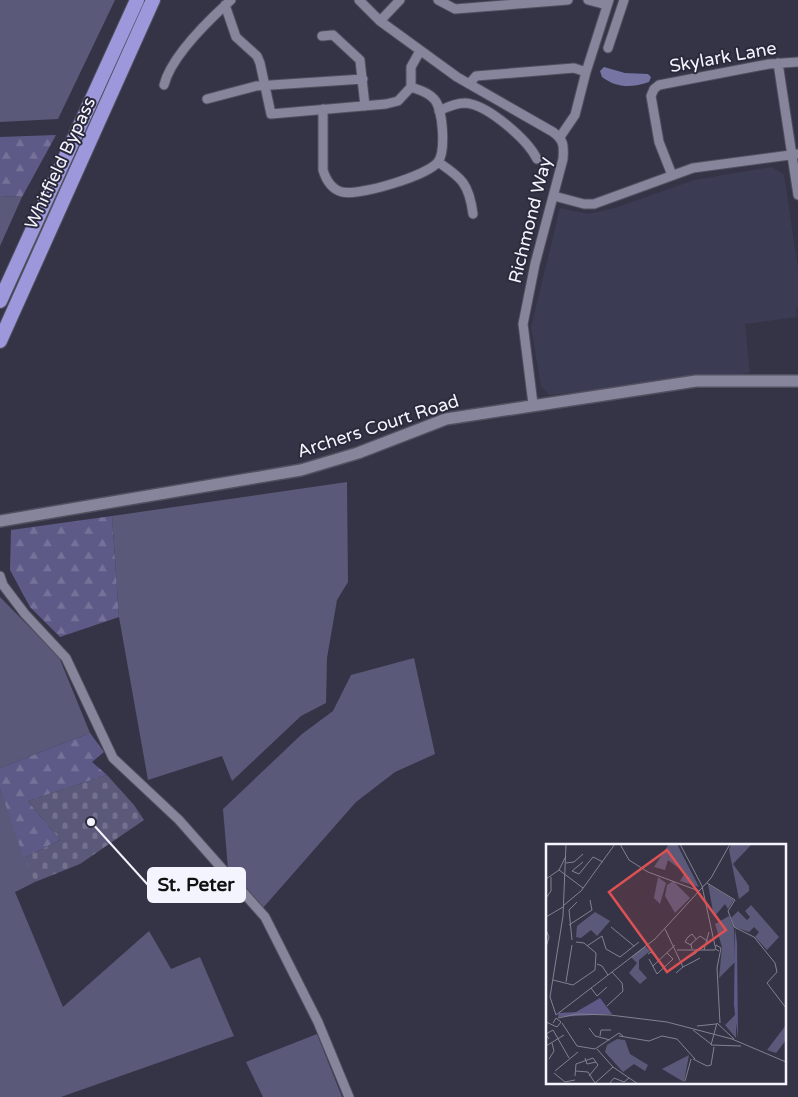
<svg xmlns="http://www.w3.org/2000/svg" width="798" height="1097" font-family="'Varela Round',sans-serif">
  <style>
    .built { fill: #3c3b54 }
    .green { fill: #5b5979 }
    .forest { fill: url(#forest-firs) }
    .cemetery { fill: url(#cemetery-stones) }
    .water { fill: #7674a2 }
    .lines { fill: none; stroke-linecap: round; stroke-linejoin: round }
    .minor-casing { stroke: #51505f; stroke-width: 11 }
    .tertiary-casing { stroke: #51505f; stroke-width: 14 }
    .trunk-casing { stroke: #51505f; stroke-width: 16 }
    .minor { stroke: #86859b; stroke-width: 9 }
    .tertiary { stroke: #86859b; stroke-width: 11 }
    .trunk { stroke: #9c98db; stroke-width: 14 }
    .labels { text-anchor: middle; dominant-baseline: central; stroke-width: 4; stroke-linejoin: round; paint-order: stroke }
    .street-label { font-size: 18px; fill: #f4f4fe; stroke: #2b2a3c }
    .inset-road { fill: none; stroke: #818190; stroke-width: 1 }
    .view { fill: #dc5153; fill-opacity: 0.15; stroke: #dc5153; stroke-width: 2.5 }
    .inset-edge { fill: none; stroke: #f4f4fe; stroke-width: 2.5 }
    .leader { fill: none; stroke: #f4f4fe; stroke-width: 2 }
    .callout-dot { fill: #f4f4fe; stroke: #2b2a3c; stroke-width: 2 }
    .callout { fill: #f4f4fe; stroke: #f4f4fe; stroke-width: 2 }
    .callout-label { font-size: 19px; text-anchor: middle; font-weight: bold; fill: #111 }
  </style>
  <defs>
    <pattern id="forest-firs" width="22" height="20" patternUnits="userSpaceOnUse" patternTransform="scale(1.25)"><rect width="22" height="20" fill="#5d5a87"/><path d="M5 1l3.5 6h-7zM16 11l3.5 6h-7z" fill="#757299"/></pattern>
    <pattern id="cemetery-stones" width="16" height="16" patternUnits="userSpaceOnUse" patternTransform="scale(1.25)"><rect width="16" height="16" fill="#5b5979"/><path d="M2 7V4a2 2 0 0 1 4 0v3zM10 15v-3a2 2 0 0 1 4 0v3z" fill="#73718d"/></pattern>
  </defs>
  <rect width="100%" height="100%" fill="#353447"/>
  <path class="built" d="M772,167L784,175L798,269V308L796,309L797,317L745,324L750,373L549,395L541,386L531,327L560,208L588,214L615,208L694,180Z"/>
  <path class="green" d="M0,0H115L58,119L0,122Z
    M0,196L22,197L0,246Z
    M347,482L348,582L337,600L327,658L326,703L301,716L232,781L222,756L148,780L119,617L112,516Z
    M0,597L59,657L90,733L0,768Z
    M414,658L435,754L395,772L356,802L262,909L228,869L223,809L302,734L333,711L351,675Z
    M0,789L35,882L15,892L63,1007L149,931L171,969L200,957L234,1036L61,1097H0Z
    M317,1034L342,1097H263L246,1062Z"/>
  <path class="forest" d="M56,135L22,197L0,196V137Z
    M112,516L119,617L60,637L30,607L10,570L11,530Z
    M90,733L104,752L92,762L107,775L28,801L60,840L24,858L0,789V768Z"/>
  <path class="cemetery" d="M107,775L134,805L144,820L80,864L35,882L24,858L60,840L28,801Z"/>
  <path class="water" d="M604,67L625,73L648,74L651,77L649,82C631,88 617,88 602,77L600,71Z"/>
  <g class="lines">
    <defs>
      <path id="minor" d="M359,0L380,21L457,77L553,132C564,140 564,146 563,159L535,264L523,324L533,404
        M438,0L455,9L568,0
        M588,0L607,5
        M225,5L236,37L257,56L260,63L271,114L386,104L398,101L411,87V67L420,51
        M380,21L400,0
        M322,36L333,35L360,60L365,106
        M608,48L624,0
        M778,63L798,195
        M469,84L476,76L574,68L586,72
        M164,85C171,57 210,19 231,0
        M207,99L256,86L363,79
        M323,109V170C326,180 331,189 342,192C359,196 427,176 438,162C446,151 443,108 434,99C428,92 419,90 411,87
        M439,111C447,107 456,103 465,103C487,104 528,140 537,159
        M560,137L575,115L586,72L609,0
        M438,162C462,178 469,184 473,214
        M672,175L659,142L651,96L654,89L659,85L769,64L798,62
        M554,196L584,204H594L693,168L798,154
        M0,576L3,585L25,614L66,658L113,758L179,820L265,917L318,1022L349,1097"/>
      <path id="tertiary" d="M0,521L301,470L358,453L446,419L696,381H798"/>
      <path id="trunk" d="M0,301L137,0
        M0,341L153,0"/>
    </defs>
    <use href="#minor" class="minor-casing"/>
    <use href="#tertiary" class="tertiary-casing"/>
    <use href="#trunk" class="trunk-casing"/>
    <use href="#minor" class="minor"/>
    <use href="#tertiary" class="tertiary"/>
    <use href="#trunk" class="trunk"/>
  </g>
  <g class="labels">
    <g class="street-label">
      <text transform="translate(723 57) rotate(-10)">Skylark Lane</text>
      <text transform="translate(60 163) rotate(-65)">Whitfield Bypass</text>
      <text transform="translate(530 220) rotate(-76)">Richmond Way</text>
      <text transform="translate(378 426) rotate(-18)">Archers Court Road</text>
    </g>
  </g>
  <g transform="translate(546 844)">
    <rect width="240" height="240" fill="#353447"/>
    <path d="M123,0H131L153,43L134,37L139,29L122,16L119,26L108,23ZM185,0H206L187,20L203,42V47L193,55L183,6ZM112,33L120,39L114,60L108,54ZM127,37L144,54L129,69L119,52L121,41ZM162,40L188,56L182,65L179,60L168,73ZM205,61L233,93L221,106L209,93L213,88L208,83L203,88L188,83L185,74L192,67L201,76L204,73L199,67ZM49,68L64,77L51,92L45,86L35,94L30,93L31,82ZM183,72L188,85L189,118L173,134L176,103L169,80ZM99,102L104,107L93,116V125L101,134L94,140L83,129L91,119L85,113ZM190,170V194L179,181ZM240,181V196L234,204L230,209L221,206ZM71,195L79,196L84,210L102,221L99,227L88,220L77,228L59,208L61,201ZM143,211L138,238L116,225Z" fill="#5b5979"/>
    <path d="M189,84L191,99L192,195L188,161ZM54,154L66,170L12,173L13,169L30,168Z" fill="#5d5a87"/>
    <path class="inset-road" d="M74,0L83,16L102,28L153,47M134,0L156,42L169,102M37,18L26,27L33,30L47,13L57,18M20,19L28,18L37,10M13,26L37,44M0,35L13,26L20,12M161,39L189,56M0,54L5,47V33M189,56L182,67L188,83L208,93L229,119L231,128L221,139L240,164M18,61L35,47L69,0M0,73L17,63M23,81L46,66L44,56M65,83L88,102M119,85L137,123L130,129M0,86L3,93L0,103M26,96L23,66L31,58M145,101L139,98L142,93L146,90L150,95M41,102L56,92L60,105L74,113L93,98M146,105L145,100L154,92L163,98M131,106H169M158,106L163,88M173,107L169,105L170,101L175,104L171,124L174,179M102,110L105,108L119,123M103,115L111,130L127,115L121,109M135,118L150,109L151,105M51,120L56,122L62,131M107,122L129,101M137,123L154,114M7,136L27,141L49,126L50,109L38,99L30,98M20,138L26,101M45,144L51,152L61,143M61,162L77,147L76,139L66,128M10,171L109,95L165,34L184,0M10,171L4,153L17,72L20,0M12,174L31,170L64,171L121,178L186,195L240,218M0,178L11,183L15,178L10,174L7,179M16,179L31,202M151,182L170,180M43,184L49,192L64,196M147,186L165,200M54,192L55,186H65M73,192L103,197L116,192L131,195L149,215M3,195L0,190L7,186L23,214M188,195L171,179L165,201L195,202M0,202L18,191M31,202L49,205L73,189L77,192M51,205L67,223L92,240M39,214L41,220L50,218M3,215L8,207L6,199M147,215L161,222M161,222L165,221L168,203M9,227L32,208M30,227L42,228L49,239M8,229L19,238L29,236M29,232L30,220L47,214L52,221L43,232M139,237L145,215M48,240L67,223M63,240L68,234L78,238L83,234"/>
    <path class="view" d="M121,6L180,86L121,128L63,48Z"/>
    <rect width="240" height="240" class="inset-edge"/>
  </g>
  <path class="leader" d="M91 822L148 885"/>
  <circle class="callout-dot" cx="91" cy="822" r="5"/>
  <rect class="callout" x="148" y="868" width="97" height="34" rx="5"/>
  <g class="callout-label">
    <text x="196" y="891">St. Peter</text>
  </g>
</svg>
